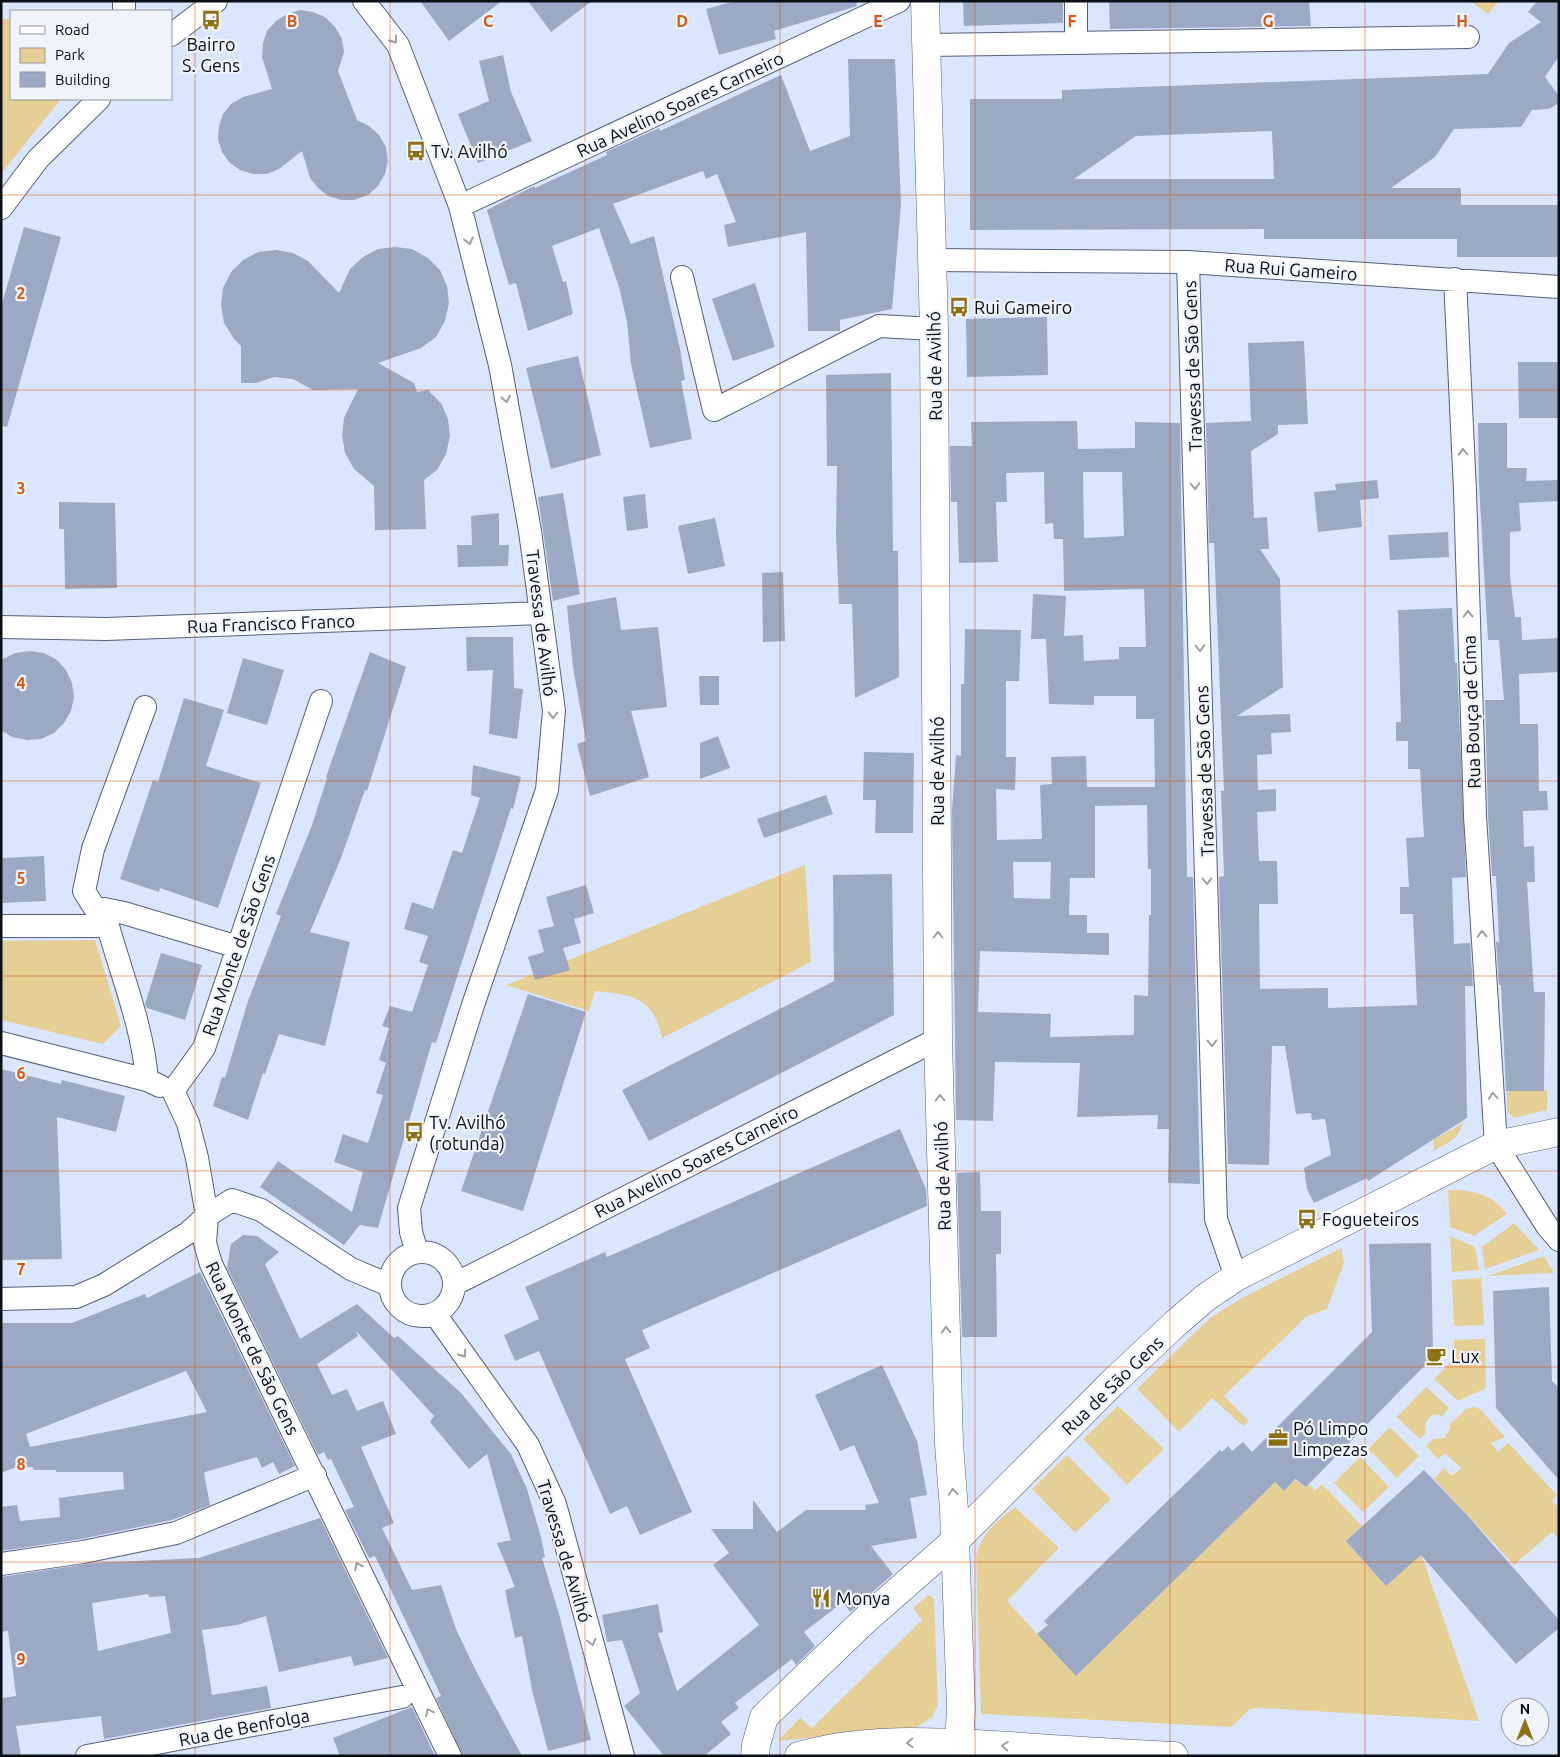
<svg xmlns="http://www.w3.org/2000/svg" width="1560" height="1757" font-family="Ubuntu,sans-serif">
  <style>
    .green { fill: #e6cf95 }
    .building { fill: #9ba9c5; fill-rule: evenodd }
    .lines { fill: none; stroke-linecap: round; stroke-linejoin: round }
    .street-casing { stroke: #536079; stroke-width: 24 }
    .secondary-casing { stroke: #536079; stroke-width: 29 }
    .primary-casing { stroke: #536079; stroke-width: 29 }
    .street { stroke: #fff; stroke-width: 22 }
    .secondary { stroke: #fff; stroke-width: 28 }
    .primary { stroke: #fff; stroke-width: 28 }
    .oneway { stroke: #9d9fa2 }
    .grid { fill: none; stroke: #dd550d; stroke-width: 1; stroke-opacity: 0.55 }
    .labels { text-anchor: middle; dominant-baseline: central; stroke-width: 4.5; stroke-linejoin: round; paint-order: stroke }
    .poi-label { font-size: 18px; fill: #090e17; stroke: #f0f3f9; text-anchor: start }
    .street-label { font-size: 18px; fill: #090e17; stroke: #f0f3f9 }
    .grid-label { font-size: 16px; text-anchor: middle; font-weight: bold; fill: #dd550d; stroke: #f0f3f9; stroke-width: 4.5; stroke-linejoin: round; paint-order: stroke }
  </style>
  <rect width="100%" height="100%" fill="#dae6fe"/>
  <path class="green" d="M1470,1H1499L1488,14Z
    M1,19H11V99H61L1,174Z
    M805,865L811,962L662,1038C653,997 633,995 595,991L589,1011L506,985Z
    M95,940L121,1026L103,1044L1,1020V941Z
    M1547,1090V1110L1514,1118L1507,1111V1091Z
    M1463,1123C1458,1139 1449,1143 1434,1150L1433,1140Z
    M1452,1190C1474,1190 1493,1195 1507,1214L1474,1236L1450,1227L1448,1191Z
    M1514,1223L1539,1250L1485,1269L1482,1247Z
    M1450,1236L1475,1247L1479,1270L1452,1272Z
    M1341,1248L1344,1263L1327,1309L1306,1317L1224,1396L1249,1421L1243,1426L1212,1398L1179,1432L1137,1389L1210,1318L1240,1299Z
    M1544,1256L1554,1273L1488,1276Z
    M1481,1278L1484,1325L1454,1326L1452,1280Z
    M1485,1339L1486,1388L1458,1401L1434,1379L1454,1359V1340Z
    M1426,1387L1449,1408L1442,1416C1430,1411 1423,1422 1426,1433L1420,1439L1397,1417Z
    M1118,1406L1164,1449L1127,1485L1083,1439Z
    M1474,1407L1480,1409L1505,1437L1491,1443L1498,1452L1508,1443L1557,1495L1552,1501L1559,1508V1540L1552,1532L1514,1565L1434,1479L1444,1468L1452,1476L1461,1468L1445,1453L1438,1459L1426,1446L1433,1439L1444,1438L1450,1429V1424L1466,1409Z
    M1390,1427L1419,1456L1397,1478L1368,1449Z
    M1067,1455L1111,1499L1075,1533L1032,1489Z
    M1360,1457L1389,1487L1363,1512L1334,1483Z
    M1273,1480L1284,1491L1294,1480L1306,1487L1309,1484L1315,1491L1322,1484L1362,1526L1346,1541L1386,1586L1421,1554L1479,1721L1260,1708L1250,1709L1231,1727L981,1714L976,1556C982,1533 997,1521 1015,1507L1059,1548L1007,1601L1076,1676L1267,1489Z
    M928,1595L934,1598L938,1705L932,1717L917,1727L778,1741L800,1718L812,1728L922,1620L913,1608Z"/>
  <path class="building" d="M420,1H502L449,41Z
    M528,1H592L551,32Z
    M735,1H856L857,6L774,31L776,39L719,55L706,9Z
    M963,1H1063V23L964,26Z
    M1109,1H1309L1311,26L1110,29Z
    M1537,1H1559V56L1545,77L1559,96V103L1549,109L1532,110L1521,127L1454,129L1435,157L1391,188H1461V205H1559V257H1457V239H1264V229L970,230V99H1062V90L1488,74L1509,43L1541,22L1528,12ZM1272,131L1274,179H1074L1136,136Z
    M300,10L313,12L325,17L335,27L342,39L344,52L338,71L357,120L369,126L379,135L386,147L388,161L385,174L378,186L368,195L354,200H341L328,196L318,188L310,178L302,151L279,169L267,174H253L240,170L230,163L222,152L218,139L219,126L223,114L231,104L243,97L272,89L262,57L263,43L267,31L276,21L287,14Z
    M503,55L511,92L532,141L478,163L458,114L489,101L479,61Z
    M848,59H895L901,204L892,309L840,320V331H808L806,232L728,247L724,225L736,222L717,174L706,179L703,171L613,204L631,244L654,236L680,349L685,380L681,381L692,439L650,448L631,364L627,322L619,287L599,228L552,246L563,282L566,281L573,314L528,331L516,283L509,285L487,210L534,186L535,188L607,155L606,152L659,128L660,131L781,75L810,151L850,136Z
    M24,227L61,237L7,427L1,426V307Z
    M395,247L412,249L428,258L440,270L447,286L449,303L445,321L436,337L421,348L378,363L414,383L417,392L428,390L441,403L448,419L450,436L446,454L437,470L424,480L426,529L375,530L374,486L354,469L345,453L342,435L344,418L358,389L313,390L293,379L274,377L256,383H241V346L234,339L224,323L221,305L223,288L231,272L243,260L258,252L276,250L293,253L308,261L339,293L350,269L363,257L378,249Z
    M755,283L775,347L733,361L712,299Z
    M1047,317L1048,375L967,377L966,319Z
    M1304,341L1308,424L1278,425V434L1251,451L1254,518L1267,517L1269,549H1260L1280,579L1283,687L1237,716L1290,714L1291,732L1271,733L1272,754L1257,755L1258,790L1276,789V811L1257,812L1259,861H1277L1278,904H1259L1260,989L1328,988V1008L1417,1005L1413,914H1400V887H1409L1406,838L1424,837L1420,769H1408V741H1396V722H1401L1398,610L1452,608L1455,663H1457L1466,877L1452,878L1454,944L1470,943L1473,986H1465L1467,1118L1368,1181L1367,1178L1314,1203L1307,1189L1304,1168L1331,1155L1325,1119L1312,1120L1311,1113L1296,1114L1285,1046H1272L1269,1165L1228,1164L1219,877L1224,876L1221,791H1224L1214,543H1209L1206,423L1251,421L1248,343Z
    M578,356L601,455L551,469L526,368Z
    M1518,362H1559V418H1519Z
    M891,373L893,551H898L899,677L855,698L852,604H839L836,535L837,466H827L826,375Z
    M1077,421L1078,449L1135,448V422L1180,423L1187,877H1193L1200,1184L1168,1183L1169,1129H1157L1158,1115L1077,1117L1080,1063L995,1062L993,1121L956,1120L952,811L956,755L961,756V684H964L965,629L1021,630L1019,681H1006V757H1016L1015,790L996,789L997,840L1042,839L1040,785L1052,784L1051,757L1086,756L1087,787H1155L1154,719H1136V696H1094V705L1049,704L1046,639H1031L1033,594L1066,596L1064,636L1083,635L1084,661L1119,659V647H1146L1144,589L1064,591L1063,539H1054L1053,523L1045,524L1044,472L1006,473L1007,502H996L998,562L959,563L957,502H951L950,446H972L971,422ZM1083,472H1122L1124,536L1084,538ZM1147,805L1148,869H1151V915H1149L1148,996L1134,995V1035L1050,1037L1051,1014L978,1012L980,951L1109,955V933H1087V915H1069L1070,878H1095V806ZM1013,862H1051L1050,899L1014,898Z
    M1478,423H1507V468H1527L1526,481L1559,480V501L1519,503L1521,531L1510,532V576L1515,617H1521L1522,640L1559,638V672L1519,674L1520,724H1538L1539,791H1547L1548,810L1523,811L1524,847L1534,846L1535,882H1527L1534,992H1545L1544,1091H1506L1501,985H1499L1496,942H1499L1496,876H1492L1488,815L1485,700H1504L1499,640H1488L1479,484Z
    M1377,480L1379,498L1360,500L1362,527L1318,532L1314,492L1336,490L1335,484Z
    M563,493L580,594L553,601L538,497Z
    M645,494L648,528L627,531L623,497Z
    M59,502L115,503L117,588L65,589L64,529H59Z
    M499,513V545H509L508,566L458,567L457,545H472L471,516Z
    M715,518L725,566L688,574L678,526Z
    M1448,532L1449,557L1390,560L1388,535Z
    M783,572L785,641L763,642L762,573Z
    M616,597L621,630L658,627L667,707L631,711L649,777L590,796L577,744L586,741L573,667L567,606Z
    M466,637H513L514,688L523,689L517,739L489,734L493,670L467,671Z
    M30,651L44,653L57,660L66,670L72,683L74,697L71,711L64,723L54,733L41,739L27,740L12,737L1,730V660L15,653Z
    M370,652L406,667L367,791L365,790L341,858L310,932L350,942L325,1046L279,1034L265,1074L263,1073L248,1120L213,1106L222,1077L225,1078L248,1001L281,916L276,914L312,825L327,778L326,777Z
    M243,658L284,670L267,725L227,713Z
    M699,676H719V705H700Z
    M184,698L224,710L206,766L261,783L218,908L160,888L159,892L120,879L153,780L158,782Z
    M718,736L730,768L700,779V743Z
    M864,752L914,753L913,833H875L876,800H863Z
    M473,765L521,777L513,809L511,808L436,1043L432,1042L378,1228L360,1225L344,1245L260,1187L278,1161L352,1212L363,1172L334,1162L343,1134L368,1143L383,1095L376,1093L386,1063L379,1060L389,1028L382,1026L390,1006L412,1012L428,965L419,962L428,936L404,929L412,902L433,909L453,850L462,853L480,798L471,795Z
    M826,795L833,814L764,838L757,819Z
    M44,856L46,901L1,903V858Z
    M892,874L894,1015L649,1141L622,1090L834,981L833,875Z
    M586,885L594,913L574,919L581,943L563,948L570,970L535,980L528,957L544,952L538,930L554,926L546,897Z
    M161,953L202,965L185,1020L147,1008L145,1004Z
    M528,994L586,1012L523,1211L461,1191Z
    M1,1069L61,1084L62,1080L125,1096L116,1132L57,1117L62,1259L1,1260Z
    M900,1129L926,1189L927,1206L642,1330L650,1348L625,1359L692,1512L640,1535L627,1506L610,1514L539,1351L515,1361L504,1335L539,1319L525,1287L605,1252L607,1257Z
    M980,1172L981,1211H1001V1254H996L997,1337H962L957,1173Z
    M243,1235L257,1236L279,1252L265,1264L300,1339L357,1304L394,1338L398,1336L461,1393L511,1454L527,1489L541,1537L545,1557L542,1558L559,1614L591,1740L548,1751L532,1690L522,1636L515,1638L505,1590L515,1587L497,1543L511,1540L487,1454L469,1469L430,1422L434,1416L356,1331L358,1336L317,1364L332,1395L347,1389L357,1411L383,1401L396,1434L361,1447L394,1523L382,1528L412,1590L441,1585L456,1629L476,1671L522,1756H463L436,1698L441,1696L375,1556L369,1558L345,1510L354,1507L331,1459L328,1460L324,1452L318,1455L227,1268L231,1244Z
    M1431,1243L1433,1357L1306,1487L1295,1479L1284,1491L1275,1482L1076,1676L1037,1634L1048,1625L1044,1621L1220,1450L1222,1452L1228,1446L1232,1451L1243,1442L1252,1452L1372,1332L1369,1244Z
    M200,1272L295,1466L279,1474L273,1462L262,1468L257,1457L205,1472L204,1473L210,1505L172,1520L81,1539L1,1551V1507L17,1505L20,1521L60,1517L59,1498L124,1489L123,1472H56V1470H34L32,1467H16L1,1473V1323H72L145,1294L147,1298ZM186,1371L207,1412L30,1447L26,1434Z
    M1549,1287L1552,1381L1559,1388V1480L1496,1408L1493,1291Z
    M882,1365L917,1441L927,1495L910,1498L917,1538L871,1546L893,1574L850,1612L843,1602L804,1632L815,1646L796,1665L792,1659L735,1703L739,1708L721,1722L731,1734L704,1756H664L624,1706L640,1693L622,1640L607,1642L602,1615L658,1604L663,1632L658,1633L677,1691L759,1625L713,1565L729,1553L711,1529H753V1500L777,1532L806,1510H866L865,1505L879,1503L854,1445L840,1451L815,1395Z
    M1424,1470L1467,1515L1559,1620V1628L1516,1664L1421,1555L1386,1586L1346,1541Z
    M320,1518L388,1658L354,1666L351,1656L279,1672L266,1616L237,1625L202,1630L212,1695L267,1686L271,1708L104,1739L101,1716L16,1726L21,1756H1V1698L16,1696L8,1631L1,1632V1577L93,1563L199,1558ZM148,1594L149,1597L165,1596L171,1633L98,1651L92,1603Z
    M412,1707L435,1756H340L333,1738Z"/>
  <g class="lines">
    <defs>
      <path id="street" d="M124,1V11
        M364,1L398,45L460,206L500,365L530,531L554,711L547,790L473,1005L409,1208L411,1232L417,1252
        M1076,1V43
        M171,35L216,1
        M926,45L1468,37
        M460,206L899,1
        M1,208L38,159L99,99
        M933,260L1188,262L1559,287
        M1188,262L1216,1219L1236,1277
        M682,277L714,410L879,326L934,329
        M1455,279L1465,491L1475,816L1496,1145L1547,1226L1559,1240
        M1,627L106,629L541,613
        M145,707L93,849L84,891L94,907L124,913L238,947
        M1,926H108C122,976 143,1028 147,1080
        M1,1043L147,1080L160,1086
        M173,1091L188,1123L197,1158L207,1216L205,1243L211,1264L450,1756
        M173,1091L204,1048L321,701
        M390 1284a32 32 0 1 1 64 0a32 32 0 1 1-64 0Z
        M455,1284L938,1039
        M1,1299L76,1297L104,1285L188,1233L207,1216L232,1200L261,1210L351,1269L389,1285
        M435,1314L528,1445L555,1504L623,1756
        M1,1564L83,1552L176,1533L315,1475
        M87,1756L402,1697"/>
      <path id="secondary" d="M925,1L934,329L938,1039L949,1444L954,1510L961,1709L959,1743
        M755,1756L756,1745L764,1717L864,1621L955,1541L1111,1384L1176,1323L1205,1298L1236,1277L1496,1145L1559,1132"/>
      <path id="primary" d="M799,1756C867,1736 941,1742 1010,1746C1065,1750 1119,1753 1174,1756"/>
    </defs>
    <use href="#street" class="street-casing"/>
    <use href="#secondary" class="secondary-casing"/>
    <use href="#primary" class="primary-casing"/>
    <use href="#street" class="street"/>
    <use href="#secondary" class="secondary"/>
    <use href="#primary" class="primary"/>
  </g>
  <defs><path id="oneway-chevron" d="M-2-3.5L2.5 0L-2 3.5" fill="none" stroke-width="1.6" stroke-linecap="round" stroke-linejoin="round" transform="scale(1.25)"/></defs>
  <g class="oneway">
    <use href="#oneway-chevron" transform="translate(394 40) rotate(54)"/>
    <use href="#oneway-chevron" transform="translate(469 241) rotate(76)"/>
    <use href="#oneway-chevron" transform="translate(506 399) rotate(80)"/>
    <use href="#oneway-chevron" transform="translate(1463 452) rotate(-92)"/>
    <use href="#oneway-chevron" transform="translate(1195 486) rotate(88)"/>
    <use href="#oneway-chevron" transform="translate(1468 614) rotate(-91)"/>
    <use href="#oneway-chevron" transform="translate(1200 648) rotate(88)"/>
    <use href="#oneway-chevron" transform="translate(553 715) rotate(91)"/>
    <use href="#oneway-chevron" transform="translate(1207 881) rotate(88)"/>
    <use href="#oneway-chevron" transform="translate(1482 934) rotate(-93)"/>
    <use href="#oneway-chevron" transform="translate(938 935) rotate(-90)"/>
    <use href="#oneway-chevron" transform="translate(1212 1043) rotate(88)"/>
    <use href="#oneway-chevron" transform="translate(1493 1096) rotate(-94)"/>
    <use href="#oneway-chevron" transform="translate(940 1098) rotate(-92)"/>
    <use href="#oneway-chevron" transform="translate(946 1330) rotate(-92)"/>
    <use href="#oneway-chevron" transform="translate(463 1354) rotate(55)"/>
    <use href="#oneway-chevron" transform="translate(953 1492) rotate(-94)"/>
    <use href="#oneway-chevron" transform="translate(358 1566) rotate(-116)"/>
    <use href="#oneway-chevron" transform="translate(592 1642) rotate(75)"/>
    <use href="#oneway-chevron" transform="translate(429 1712) rotate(-116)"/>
    <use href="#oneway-chevron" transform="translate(910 1743) rotate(178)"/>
    <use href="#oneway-chevron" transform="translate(1005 1746) rotate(-176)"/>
  </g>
  <path class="grid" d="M195,1V1756M390,1V1756M585,1V1756M780,1V1756M975,1V1756M1170,1V1756M1365,1V1756M1,195H1559M1,390H1559M1,586H1559M1,781H1559M1,976H1559M1,1171H1559M1,1367H1559M1,1562H1559"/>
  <defs>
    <symbol id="bus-bare" viewBox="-9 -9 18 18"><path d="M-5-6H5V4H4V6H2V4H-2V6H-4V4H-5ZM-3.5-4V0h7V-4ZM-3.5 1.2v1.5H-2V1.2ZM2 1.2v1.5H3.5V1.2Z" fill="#8e7115" stroke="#f0f3f9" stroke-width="2.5" paint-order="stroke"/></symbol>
    <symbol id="cafe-bare" viewBox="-9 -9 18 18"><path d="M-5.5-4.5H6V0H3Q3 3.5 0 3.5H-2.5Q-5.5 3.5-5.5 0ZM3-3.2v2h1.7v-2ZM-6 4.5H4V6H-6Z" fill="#8e7115" stroke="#f0f3f9" stroke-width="2.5" paint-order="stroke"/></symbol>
    <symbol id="office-bare" viewBox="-9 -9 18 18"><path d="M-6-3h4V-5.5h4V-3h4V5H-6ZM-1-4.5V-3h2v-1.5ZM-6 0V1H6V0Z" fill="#8e7115" stroke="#f0f3f9" stroke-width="2.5" paint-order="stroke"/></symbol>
    <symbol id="restaurant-bare" viewBox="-9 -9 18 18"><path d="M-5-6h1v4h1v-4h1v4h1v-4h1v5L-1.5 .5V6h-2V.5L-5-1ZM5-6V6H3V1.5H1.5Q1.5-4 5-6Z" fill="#8e7115" stroke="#f0f3f9" stroke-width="2.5" paint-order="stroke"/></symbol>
  </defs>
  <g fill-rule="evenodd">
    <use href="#bus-bare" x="197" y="6" width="28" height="28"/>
    <use href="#bus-bare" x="402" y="137" width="28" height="28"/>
    <use href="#bus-bare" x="945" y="293" width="28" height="28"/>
    <use href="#bus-bare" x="400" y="1118" width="28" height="28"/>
    <use href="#bus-bare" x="1293" y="1205" width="28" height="28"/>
    <use href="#cafe-bare" x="1422" y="1342" width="28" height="28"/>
    <use href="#office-bare" x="1264" y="1424" width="28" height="28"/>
    <use href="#restaurant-bare" x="807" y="1584" width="28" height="28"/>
  </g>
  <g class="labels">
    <g class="poi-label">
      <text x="211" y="44" text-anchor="middle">Bairro<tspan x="211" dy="21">S. Gens</tspan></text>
      <text x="431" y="151">Tv. Avilhó</text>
      <text x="974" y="307">Rui Gameiro</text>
      <text x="429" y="1122">Tv. Avilhó<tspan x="429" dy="21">(rotunda)</tspan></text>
      <text x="1322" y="1219">Fogueteiros</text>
      <text x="1451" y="1356">Lux</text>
      <text x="1293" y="1428">Pó Limpo<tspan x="1293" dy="21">Limpezas</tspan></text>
      <text x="836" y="1598">Monya</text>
    </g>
    <g class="street-label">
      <text transform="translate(680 104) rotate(-25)">Rua Avelino Soares Carneiro</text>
      <text transform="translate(1291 269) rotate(4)">Rua Rui Gameiro</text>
      <text transform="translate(934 366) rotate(-91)">Rua de Avilhó</text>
      <text transform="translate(1192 366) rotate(-92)">Travessa de São Gens</text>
      <text transform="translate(271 623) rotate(-2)">Rua Francisco Franco</text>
      <text transform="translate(542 623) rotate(83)">Travessa de Avilhó</text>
      <text transform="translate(1471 712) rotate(-92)">Rua Bouça de Cima</text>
      <text transform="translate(937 771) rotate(-90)">Rua de Avilhó</text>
      <text transform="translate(1204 771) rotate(-92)">Travessa de São Gens</text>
      <text transform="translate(238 945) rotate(-71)">Rua Monte de São Gens</text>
      <text transform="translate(696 1161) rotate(-27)">Rua Avelino Soares Carneiro</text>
      <text transform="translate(942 1176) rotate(-92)">Rua de Avilhó</text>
      <text transform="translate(253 1348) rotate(64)">Rua Monte de São Gens</text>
      <text transform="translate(1112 1385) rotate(-44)">Rua de São Gens</text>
      <text transform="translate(565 1551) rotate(73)">Travessa de Avilhó</text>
      <text transform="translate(244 1727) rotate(-11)">Rua de Benfolga</text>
    </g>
  </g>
  <g class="grid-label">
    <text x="292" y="27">B</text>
    <text x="488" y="27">C</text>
    <text x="682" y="27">D</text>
    <text x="878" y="27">E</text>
    <text x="1072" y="27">F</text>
    <text x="1268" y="27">G</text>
    <text x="1462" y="27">H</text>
    <text x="21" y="299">2</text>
    <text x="21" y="494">3</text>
    <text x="21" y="689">4</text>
    <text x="21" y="884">5</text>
    <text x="21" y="1079">6</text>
    <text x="21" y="1275">7</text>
    <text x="21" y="1470">8</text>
    <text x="21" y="1665">9</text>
  </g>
  <rect width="1560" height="1757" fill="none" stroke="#090e17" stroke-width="5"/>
  <rect x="10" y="10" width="162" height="90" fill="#f0f3f9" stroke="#94979f"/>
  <rect x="20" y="26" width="25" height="8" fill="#ffffff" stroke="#94979f"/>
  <text x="55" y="35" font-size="15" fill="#090e17">Road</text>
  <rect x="20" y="48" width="25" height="15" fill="#e6cf95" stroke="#94979f"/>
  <text x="55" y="60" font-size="15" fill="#090e17">Park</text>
  <rect x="20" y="72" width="25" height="15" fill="#9ba9c5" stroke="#94979f"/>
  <text x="55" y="85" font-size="15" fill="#090e17">Building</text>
  <g transform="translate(1525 1722)"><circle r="24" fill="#f0f3f9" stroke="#94979f"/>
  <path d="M0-4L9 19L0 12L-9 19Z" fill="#8e7115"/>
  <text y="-8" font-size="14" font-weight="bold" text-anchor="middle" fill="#090e17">N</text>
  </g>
</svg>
